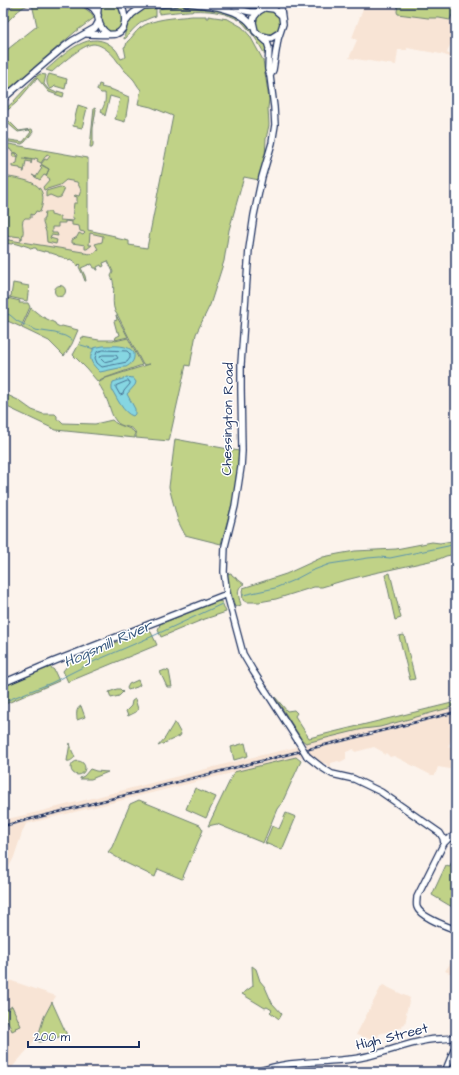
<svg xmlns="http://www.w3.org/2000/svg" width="459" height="1075" font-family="'Architects Daughter',sans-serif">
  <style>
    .built { fill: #f8e4d5 }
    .green { fill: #c0d287; stroke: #6e8072 }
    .water { fill: #86d6e2; stroke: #5b93ad }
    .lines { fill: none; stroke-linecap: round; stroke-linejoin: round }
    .shore { stroke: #467293; stroke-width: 1 }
    .stream { stroke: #5b93ad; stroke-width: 1 }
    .secondary-casing { stroke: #1b2f5e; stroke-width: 8 }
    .secondary { stroke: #fff; stroke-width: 5.5 }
    .rail-casing { stroke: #1b2f5e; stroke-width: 2.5 }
    .rail { stroke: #fff; stroke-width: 1; stroke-dasharray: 3; stroke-linecap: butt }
    .secondary-bridge-casing { stroke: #1b2f5e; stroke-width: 8; stroke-linecap: butt }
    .secondary-bridge { stroke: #fff; stroke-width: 5.5 }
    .labels { text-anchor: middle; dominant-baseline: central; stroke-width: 3; stroke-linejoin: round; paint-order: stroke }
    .street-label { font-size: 14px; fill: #1b2f5e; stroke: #fff }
    .water-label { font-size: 15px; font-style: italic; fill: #36597f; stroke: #fff }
  </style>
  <rect width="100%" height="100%" fill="#fcf3ec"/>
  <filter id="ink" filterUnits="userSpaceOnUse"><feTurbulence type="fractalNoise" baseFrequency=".025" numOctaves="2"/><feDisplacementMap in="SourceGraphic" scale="8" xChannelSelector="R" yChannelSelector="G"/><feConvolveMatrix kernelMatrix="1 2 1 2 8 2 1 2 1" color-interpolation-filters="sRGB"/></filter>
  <g filter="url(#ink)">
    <path class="built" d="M365,3H398L397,12L398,14L428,18H439L450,20L452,15H456V29L447,53L456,57V59L441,54L407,48V50H398L396,65L349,58L357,40L352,38Z
      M3,143L88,158L86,232L112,238L94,255L3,239Z
      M456,702V730L448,747L456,750V770L438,767L435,775H431L394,756L390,757L386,753L384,755L383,752L374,747L355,752L354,749L346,752V759L340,762L338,761L331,763V768L325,763L322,764L310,755L303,745V743L309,738Z
      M298,745L304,756L296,757L26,824L23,830L14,857L3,879V820L38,812L249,758L293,748Z
      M456,955V976L445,971Z
      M3,978L56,996L44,1017L37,1037L29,1048L8,1072H3Z
      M383,985L410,998L406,1013L407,1014L405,1024L402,1025L403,1027L379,1034L378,1041L356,1035L381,987Z"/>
    <path class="green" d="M15,3H77L90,12L94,18L75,32L3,94V53L37,26L32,4C21,6 15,14 7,22L3,21V17Z
      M104,3H117C123,10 123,20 120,29C118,30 116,31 114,32C101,35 98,10 104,3Z
      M398,3H456V15L454,16L452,15L450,20L439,18H428L398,14L397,12Z
      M186,5L227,11L240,18L239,20C214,6 186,11 159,14V6Z
      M156,7V16C142,20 135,26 126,38L124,39C127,18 135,10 156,7Z
      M256 23a12 12 0 1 1 24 0a12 12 0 1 1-24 0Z
      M192,16H206V18H208V16L228,19L242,27L250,36L263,60L269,99L268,108L269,125L266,139L265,156L259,180L244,177L229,230L224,261L210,305L196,334L190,366L186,365L169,441L136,438C137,423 122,430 116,421C111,415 110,407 107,400C105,394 102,389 98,383L106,378L150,364L143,365L118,316C108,305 118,287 111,276L113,272L108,261L103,263L104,266L102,267L101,265L97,267L98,270H97L96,268H94L92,264L89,265L88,264V265L81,268L85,276L86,281H85L82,273L79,267L80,265L79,264L77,266L75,262L70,259L69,260C64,258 63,257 58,256L57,255L51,253H48V252L44,251V252L37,250L36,248H33L32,249L29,247L23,245L22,246L20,245L13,243L12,244L3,243V239L83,252L84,253C91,254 94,255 98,249L95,244L102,242L103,236L90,233L89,245H92L87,249H85V245L72,243V240L77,237L79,233L83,235L85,233L84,232L80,231L79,226L72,225V222L65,221V223H58V227H52V233H57L58,236L51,235L50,238L57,240L56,244L47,242L46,232L43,223V219H44L45,212H51V215L55,216L57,217L60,216V220L73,221L74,218H72L74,203H77V197L74,196L75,195L79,196L81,190L77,182L66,180L60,185L44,190L43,187L50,179L46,176L49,169L41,164L45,159L47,160L50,156L47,154L41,163L37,161L38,159L35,158L34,160L23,158V159L32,160L31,164V162L26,161L24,172H23L24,170L20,169V168L12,167V165L17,163L18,157H13L12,154L13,153H16L18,157L19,155L17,153L12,152L10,149H5L4,150L3,157V143L88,158V230L115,236V238L129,241V245L147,248L173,116L151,107L138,104L141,90C138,87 136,83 134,80C130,75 125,72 121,66C117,61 113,54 107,50C103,47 98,44 93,44C82,45 61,64 52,72L46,70C64,55 91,25 115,49C118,52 119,56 121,59L126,57L124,47L126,46L127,42C132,38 135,32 140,28C153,18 176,18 192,16Z
      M243,20C248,24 251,30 255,35C259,39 263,41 267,46V55H265C259,43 251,31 241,21Z
      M40,74L46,75L44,84L48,89L57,93V91L64,93L63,97L49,92L37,78L16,103L3,114V111L13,102L37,76Z
      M49,74L67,79L65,89L55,86L53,88L50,89C46,84 46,80 49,74Z
      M99,84L102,85L101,87L113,90L129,97L125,122L115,119L120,99L110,96L105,116L101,111C105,105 106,100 105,93H101L97,90Z
      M78,105L87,108L82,128L73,126Z
      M94,108L96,109L93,128V145L92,147H90Z
      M3,118L7,119L19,131L32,129L33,132L25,142L22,144L3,141V139L23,142L31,132L29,130L18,132L5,121L3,120Z
      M41,165L49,169L46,176L44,175L40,180L32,175L36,177L42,168L40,166Z
      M3,176C25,180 52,181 40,212L36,211L35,213L33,215L31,214V218H25C21,222 23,224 23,229C24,232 22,236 22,239H20L22,238L21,237L13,236L11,237L3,235Z
      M60,187L63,188L64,191L61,197L57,198L50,195L46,197V191Z
      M13,283L29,286C28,291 28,296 27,301L9,297L11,296Z
      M54.5 291a5.5 5.5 0 1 1 11 0a5.5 5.5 0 1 1-11 0Z
      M3,297L20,301L19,303H28L30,307L21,327L3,319Z
      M31,308L41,316L55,323L56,325L60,327L62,326L78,330L72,344L64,356L49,341L22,328Z
      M116,315L128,337L115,340L116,337L120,335L119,332H117L114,321L117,320Z
      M82,337L99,340H114L115,341L128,338L142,365L105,378L98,382L86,368L73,355L79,344Z
      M3,393L18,400L32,410L43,414H55L57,416V420H60L63,423L95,424L112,420C118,427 130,426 135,433V438L56,430L3,405Z
      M175,439L239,451L234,497L221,544L185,535L178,521L169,487Z
      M456,538V554L446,556L439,559L370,574L342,581L322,587H314L276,599L259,602H246L243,600L242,591L243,588L286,574L323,557L338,554L355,551L396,549L432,542L440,543L452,541Z
      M231,573L232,575L244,584C235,588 239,597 241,605L235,607L229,586L227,574Z
      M390,573L401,618L395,620L385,575Z
      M218,601L222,602L226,612L202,620L161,637L158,630L160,624Z
      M147,630L151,632L157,645L68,682L63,671L72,660Z
      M404,635L415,679L410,680L399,636Z
      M50,667L54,670L59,681L3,705V686Z
      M165,670L169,671L172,687H167L160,672Z
      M138,680L140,685L137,687L128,690L127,688L129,684Z
      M117,689H120L123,692L119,696L111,698L109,692Z
      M275,697L287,711L294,710L297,713L295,716L309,738L456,702V706L380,727L363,729L306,743L302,740Z
      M135,699L138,709L136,712L128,716L126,711L131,706L132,701Z
      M81,706L85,717L77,720C77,715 75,709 81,706Z
      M174,723H175L181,734L180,736L158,746L165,738Z
      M70,743L72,751L75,757C73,759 70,762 67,761Z
      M245,743L248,756L234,760L231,747Z
      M296,757L301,761L281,805H280L277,809L263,843L217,824L208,826L234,772Z
      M71 768a7 7 0 1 1 14 0a7 7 0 1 1-14 0Z
      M90,769L96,771L108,772L91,779H80V778L84,776Z
      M195,788L216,797L206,818L186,809Z
      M139,800L200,825L203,830L182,879L158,869L155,877L126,863L108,852L112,847L130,804Z
      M286,813L296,817L282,850L265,843L272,826L279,829Z
      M456,851V909L447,904L432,895L446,865L450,866Z
      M252,966L256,969L260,981L265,987L272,1003L282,1014L279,1019L270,1012L272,1010L267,1007L265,1008L242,994L253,986Z
      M52,1002L67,1035L39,1042L36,1039L39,1033L44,1017Z
      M12,1006L21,1026L15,1028L16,1029L12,1031L3,1010L6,1009L7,1010L9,1009V1008Z"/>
    <path class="water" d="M103,346C113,346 129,344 134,353C135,361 131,364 126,367H124L100,372C96,368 89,362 91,355C93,348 93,355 93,348Z
      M126,377L133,378L136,382L135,385L127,394L135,409V414L133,416C123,413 117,398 112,390V386L113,382L126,378Z"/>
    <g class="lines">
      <path class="shore" d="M104,350L127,351L130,354V358L127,362L102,367L97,363L95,358L97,352Z
        M103,355H116L118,358L116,359L104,362L100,358L101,356Z
        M128,381L130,382V384L124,391L123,394L120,395L116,388V386Z"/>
      <path class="stream" d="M3,313L10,315L17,321L35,330L55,333L65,336L72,340
        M81,345L94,349
        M243,595L275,588L294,580L311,571L330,564L368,558L380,557L390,558L448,546L456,543
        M3,702L51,683L95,661L153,636L222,604"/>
      <defs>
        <path id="secondary" d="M85,3L93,8L98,15
          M100,3C95,12 98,28 108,34
          M122,3C140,9 158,4 176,3
          M185,3C206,5 241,7 253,27
          M226,3C238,6 247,15 259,11
          M273,3L259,11L254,17L253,22L255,31L267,42L269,48L268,69L270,76L274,107L275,125L272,143L262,177L254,215L249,249L241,364V389L242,451L241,467L235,506L225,546L224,572L227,594L243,654L253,671L298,741
          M266,8L274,9L281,15
          M124,24L132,14L142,7
          M87,34C93,34 111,35 116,34C129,29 125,12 120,3
          M262,36L271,38L279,33
          M270,76L273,70L278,39L283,24L281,10L283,3
          M3,99L39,68L65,46L72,41L95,28L99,21
          M3,683L55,661L227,594
          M307,756L321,767L332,774L354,779L381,792L440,833L443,838L444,843
          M456,835L448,839L444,843L417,897C417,900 416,904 417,907C420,917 446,926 456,930
          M258,1072C289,1060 320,1063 352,1059C376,1056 399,1046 423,1041C434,1038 446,1040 456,1037
          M445,1072L456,1045"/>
      </defs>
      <use href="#secondary" class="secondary-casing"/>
      <use href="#secondary" class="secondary"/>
      <defs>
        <path id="rail" d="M3,826L456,712"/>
      </defs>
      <use href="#rail" class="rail-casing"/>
      <use href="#rail" class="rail"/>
      <defs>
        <path id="secondary-bridge" d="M298,741L307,756"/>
      </defs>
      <use href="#secondary-bridge" class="secondary-bridge-casing"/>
      <use href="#secondary-bridge" class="secondary-bridge"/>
    </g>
  </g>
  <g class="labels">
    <g class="street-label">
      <text transform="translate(228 419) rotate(-89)">Chessington Road</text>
      <text transform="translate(392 1037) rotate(-14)">High Street</text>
    </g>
    <g class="water-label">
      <text transform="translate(108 644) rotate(-24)">Hogsmill River</text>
    </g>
  </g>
  <rect width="459" height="1075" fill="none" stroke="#fff" stroke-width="16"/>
  <rect x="8" y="8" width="443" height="1059" fill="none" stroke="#1b2f5e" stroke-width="1.5" filter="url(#ink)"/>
  <path d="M28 1041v6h111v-6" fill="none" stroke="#1b2f5e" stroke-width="2"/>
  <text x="34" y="1041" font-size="12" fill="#1b2f5e" stroke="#ffffff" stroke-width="3" paint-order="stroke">200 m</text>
</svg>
